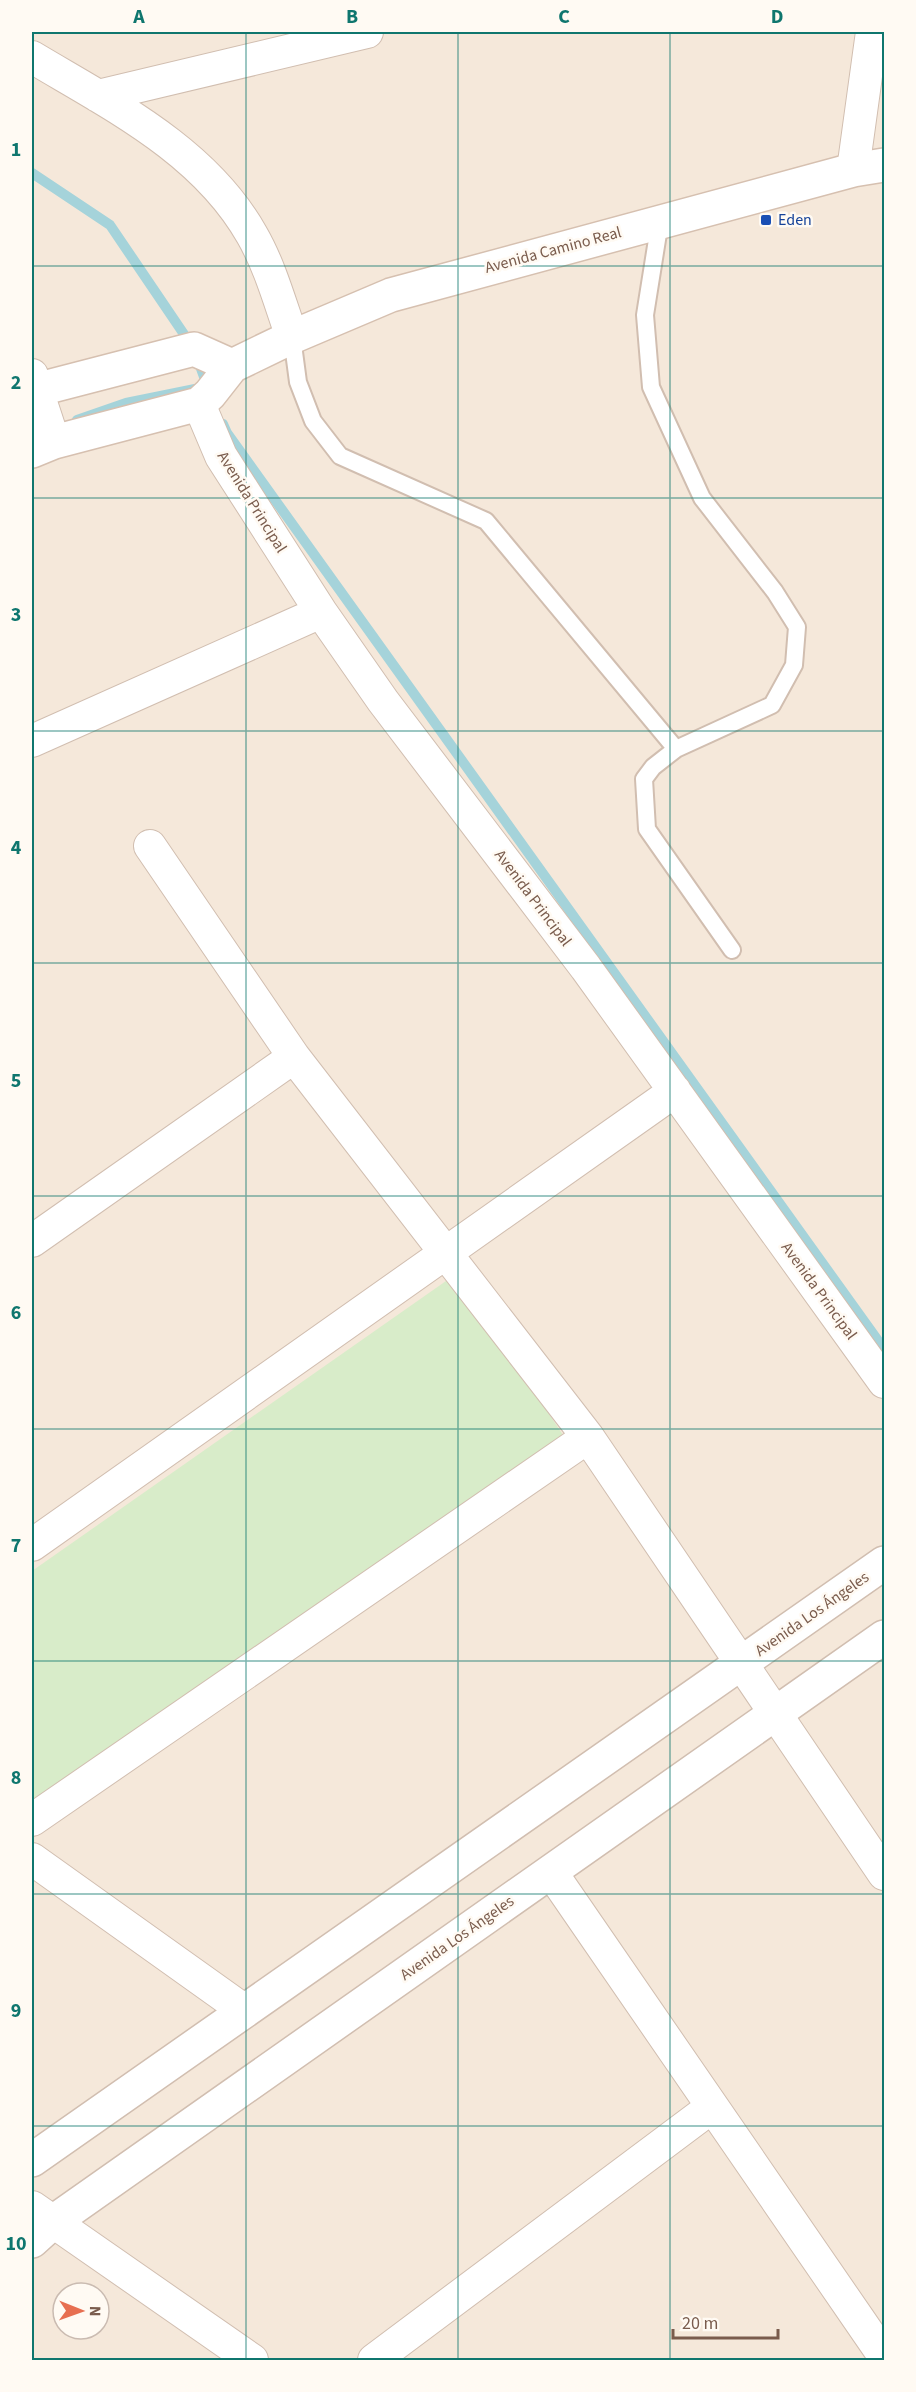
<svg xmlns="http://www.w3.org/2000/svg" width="916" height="2392" font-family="'Source Sans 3',sans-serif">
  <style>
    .residential { fill: #f5e8da; fill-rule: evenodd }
    .green { fill: #d8ecc9 }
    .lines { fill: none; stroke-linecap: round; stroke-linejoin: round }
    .stream { stroke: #a5d3da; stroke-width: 10 }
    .service-casing { stroke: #d1beb0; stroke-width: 20 }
    .minor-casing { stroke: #d1beb0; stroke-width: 34 }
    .tertiary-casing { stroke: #d1beb0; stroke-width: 36 }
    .secondary-casing { stroke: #d6c0b0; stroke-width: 36 }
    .service { stroke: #fff; stroke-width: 16 }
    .minor { stroke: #fff; stroke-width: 32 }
    .tertiary { stroke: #fff; stroke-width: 33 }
    .secondary { stroke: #fff; stroke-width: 33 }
    .grid { fill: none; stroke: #0f766e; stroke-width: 1.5; stroke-opacity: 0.55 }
    .transit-dot { fill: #1a4fb4; stroke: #fffaf3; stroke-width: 2 }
    .labels { text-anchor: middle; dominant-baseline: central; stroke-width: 5; stroke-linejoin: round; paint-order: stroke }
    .transit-label { font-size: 16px; fill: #164399; stroke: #fffaf3; text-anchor: start }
    .street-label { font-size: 16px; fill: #7a5c4d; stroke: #fffaf3 }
    .neatline { fill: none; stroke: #0f766e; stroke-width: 2 }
    .grid-label { font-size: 20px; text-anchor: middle; font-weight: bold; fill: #0f766e }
  </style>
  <rect width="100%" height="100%" fill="#fdf6ec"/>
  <path class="residential" d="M32,32H884V2360H32ZM63,2293H99V2329H63Z"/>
  <path class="green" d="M456,1274L563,1435L32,1803V1571Z"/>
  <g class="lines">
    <path class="stream" d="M32,173L110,225L194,349L208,388
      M77,420L126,403L195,389
      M223,424L227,433L884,1349"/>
    <defs>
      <path id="service" d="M660,221L645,315L651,387L702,498L775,592L797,627L794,665L772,705L676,749L653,767L644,779L647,829L732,950
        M292,337L298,382L313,421L340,456L486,521L676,749"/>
      <path id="minor" d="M32,57C112,105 204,150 252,235C270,266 280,303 292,337
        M98,96L367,32
        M853,170L872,32
        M32,375L54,442
        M199,404L221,456L321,612L383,701L586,968L884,1382
        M32,741L321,612
        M150,846L294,1057L588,1437L884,1874
        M32,1241L294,1057
        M32,1545L675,1091
        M32,1820L588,1437
        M32,1859L245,2011
        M551,1872L884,2356
        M32,2207L252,2360
        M374,2360L712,2107"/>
      <path id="tertiary" d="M32,2160L884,1563
        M32,2241L53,2222L884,1637"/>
      <path id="secondary" d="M32,391L194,349L232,366
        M32,451L54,442L199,404L210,394L232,366L292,337L391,295L853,170L884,165"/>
    </defs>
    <use href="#service" class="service-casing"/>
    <use href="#minor" class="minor-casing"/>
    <use href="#tertiary" class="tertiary-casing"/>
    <use href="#secondary" class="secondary-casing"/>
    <use href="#service" class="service"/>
    <use href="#minor" class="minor"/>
    <use href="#tertiary" class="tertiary"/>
    <use href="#secondary" class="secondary"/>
  </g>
  <path class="grid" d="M246,32V2360M458,32V2360M670,32V2360M32,266H884M32,498H884M32,731H884M32,963H884M32,1196H884M32,1429H884M32,1661H884M32,1894H884M32,2126H884"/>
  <rect class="transit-dot" x="760" y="214" width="12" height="12" rx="3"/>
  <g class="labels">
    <g class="transit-label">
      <text x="778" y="220">Eden</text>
    </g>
    <g class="street-label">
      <text transform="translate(553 250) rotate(-15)">Avenida Camino Real</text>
      <text transform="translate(252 502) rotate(58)">Avenida Principal</text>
      <text transform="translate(533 898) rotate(53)">Avenida Principal</text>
      <text transform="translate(819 1291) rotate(54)">Avenida Principal</text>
      <text transform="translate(812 1614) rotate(-35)">Avenida Los Ángeles</text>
      <text transform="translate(457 1938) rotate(-35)">Avenida Los Ángeles</text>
    </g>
  </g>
  <rect width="916" height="2392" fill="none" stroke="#fffaf3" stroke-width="66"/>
  <g transform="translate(81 2311) rotate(91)"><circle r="28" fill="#fffaf3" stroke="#cabbb1" stroke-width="1.5"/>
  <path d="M0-4.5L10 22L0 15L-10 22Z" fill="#e76f51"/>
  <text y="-9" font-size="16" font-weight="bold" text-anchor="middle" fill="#7a5c4d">N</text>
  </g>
  <path d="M673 2329v9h105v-9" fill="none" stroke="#7a5c4d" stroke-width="3"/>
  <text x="682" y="2329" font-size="18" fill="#7a5c4d" stroke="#fffaf3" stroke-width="4.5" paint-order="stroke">20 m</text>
  <rect x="33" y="33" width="850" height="2326" class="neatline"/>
  <g class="grid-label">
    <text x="139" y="23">A</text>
    <text x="352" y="23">B</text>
    <text x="564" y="23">C</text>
    <text x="777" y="23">D</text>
    <text x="16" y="156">1</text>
    <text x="16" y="389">2</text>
    <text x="16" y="621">3</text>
    <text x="16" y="854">4</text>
    <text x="16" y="1087">5</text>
    <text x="16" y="1319">6</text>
    <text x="16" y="1552">7</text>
    <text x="16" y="1784">8</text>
    <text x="16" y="2017">9</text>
    <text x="16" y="2250">10</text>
  </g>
</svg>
